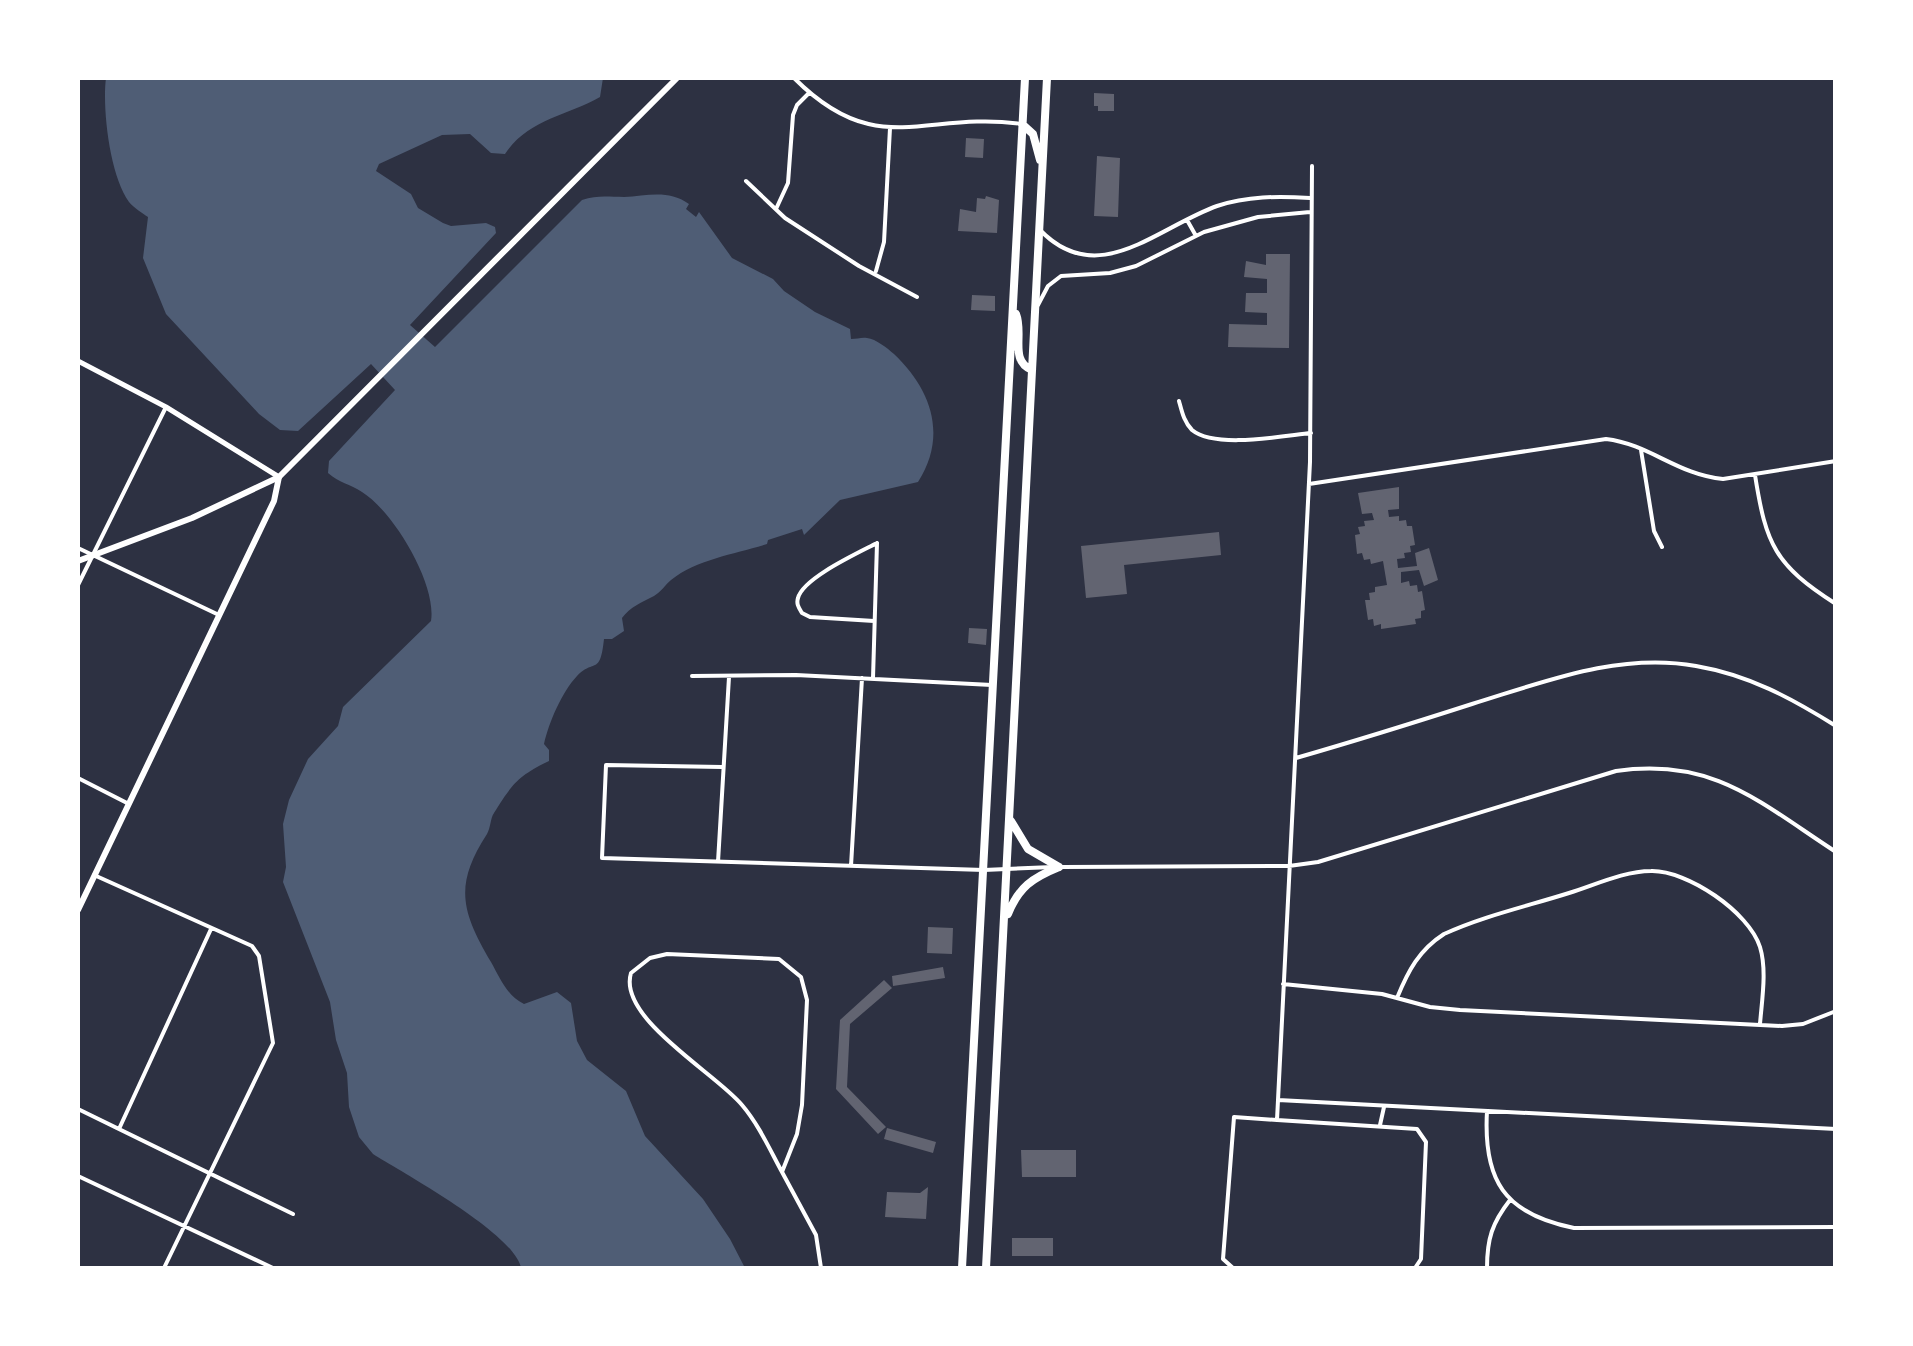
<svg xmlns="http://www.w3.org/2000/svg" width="1913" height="1346" font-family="'Open Sans',sans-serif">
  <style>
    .water { fill: #4f5d75 }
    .building { fill: #626471 }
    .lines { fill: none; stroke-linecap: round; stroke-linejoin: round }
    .minor { stroke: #fff; stroke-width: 4 }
    .tertiary { stroke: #fff; stroke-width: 5 }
    .secondary { stroke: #fff; stroke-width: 6 }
    .primary { stroke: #fff; stroke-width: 6 }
    .trunk { stroke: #fff; stroke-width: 8 }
  </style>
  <rect width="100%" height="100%" fill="#2d3142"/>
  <path class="water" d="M106,78H603L600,97C567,116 528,119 505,154L491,153L470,134L442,135L379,164L376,171L411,194L418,208L443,223L451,226L486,223L495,227L496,233L410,325L435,347L582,200C597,195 608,197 624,197C647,196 668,189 689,204L686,209L696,217L699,212L732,258L773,279L784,291L815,312L850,329L851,339C857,339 862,337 867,338C876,339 887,348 894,354C931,389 948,435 918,482L840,500L804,535L802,529L768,540L767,544C736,554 697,559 671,580C665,585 661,592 654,596C642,602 630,607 622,618L624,631L612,639H604C600,676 595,658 577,676C562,692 549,722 544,744L549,750V761C518,776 512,784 494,813C490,819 491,827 487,834C454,885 461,911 491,962C500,978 507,996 524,1004L557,992L571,1003L577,1041L587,1060L626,1091L645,1136L703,1199L730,1239L745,1268H521C515,1234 405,1174 373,1154L359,1137L349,1107L347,1073L336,1040L330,1002L283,882L286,867L283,824L289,800L308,759L338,726L343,707L431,621C437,584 393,511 362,492C350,484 339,483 328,473L329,461L395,390L371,364L298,431L280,430L259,414L166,314L143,258L148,217C142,213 134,208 129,202C110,176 102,109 106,78Z"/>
  <path class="building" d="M1094,93L1114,94V111H1098V106H1094Z
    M966,138L984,139L983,158L965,157Z
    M1097,156L1120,158L1118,217L1094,216Z
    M986,196L999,200L997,233L958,231L960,209L976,212L977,198L985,199Z
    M1266,254H1290L1289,348L1228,347L1229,324L1267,325V313L1245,312L1246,293H1267V279L1244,277L1246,261L1266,265Z
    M972,295L995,296V311L971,310Z
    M1399,487V509L1388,510L1389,517L1399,516V521L1406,520L1407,526H1412L1415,545L1410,546L1411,552L1404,553L1405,558L1397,559L1398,568L1417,566L1415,553L1429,548L1438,580L1424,586L1419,570L1401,572V583L1409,581L1410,586L1417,585L1418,592L1422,591L1425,610L1421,611V618L1415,619L1416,624L1381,629V624L1374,626L1373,619L1368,620L1365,600H1370L1369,593L1375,592V587L1387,585L1383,561L1371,564L1370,559L1364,560L1362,553L1357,554L1355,535L1360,534L1358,527L1365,526L1364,521L1374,520L1372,513L1362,514L1358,493Z
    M1219,532L1221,555L1124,565L1127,594L1086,598L1081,546Z
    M969,628L987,629L986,645L968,643Z
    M928,927L953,928L952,954L927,953Z
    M943,967L945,978L893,986L892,976Z
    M884,980L892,988L850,1024L847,1087L886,1127L878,1134L836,1089L840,1020Z
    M887,1128L936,1142L933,1153L884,1139Z
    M1021,1150H1076V1177H1022Z
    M928,1187L926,1219L885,1217L887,1192L920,1193Z
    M1012,1238H1053V1256H1012Z"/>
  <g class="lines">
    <path class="minor" d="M794,78C878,162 925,110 1022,124
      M746,181L785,218L859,266L917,297
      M776,209L788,183L793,115L797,105L809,93
      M1187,220L1196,236
      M1040,230C1098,290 1156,228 1217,206C1247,196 1278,196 1310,198
      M876,271L884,242L890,128
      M1038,305L1048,286L1061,276L1110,273L1136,266L1204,232L1258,217L1310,212
      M1179,401C1182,412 1184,422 1192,430C1215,449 1282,436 1311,433
      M1641,450L1654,531L1662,547
      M1755,475C1766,545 1775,565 1836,604
      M1309,484L1606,439C1649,444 1678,475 1723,479L1836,461
      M78,548L219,615
      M78,585L166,407
      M874,621L810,617L802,613C799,608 796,604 798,598C803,578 858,553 877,543
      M692,676L796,675L992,685
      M873,678L877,543
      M1296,758C1355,741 1413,723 1472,704C1544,682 1619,652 1696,666C1749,675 1791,698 1836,726
      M722,767L606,765L602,858L984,870L1053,867
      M78,778L127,803
      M718,862L729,677
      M851,866L862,678
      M1062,867L1289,866L1318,862L1616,771C1713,757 1759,802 1836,852
      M94,875L252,946L259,956L273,1043L164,1268
      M667,954L779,959L801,977L807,1000L802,1105L797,1134L782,1172C770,1150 759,1125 742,1105C717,1074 617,1018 631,973L650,958Z
      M1283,984L1382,994L1430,1007L1460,1010L1782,1026L1803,1024L1836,1011
      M1397,998C1408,971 1419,950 1444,934C1483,916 1528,906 1569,893C1595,885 1624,871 1651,871C1687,870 1749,912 1760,947C1767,970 1762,999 1760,1024
      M1278,1100L1836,1129
      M78,1109L293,1214
      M1487,1111C1483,1180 1504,1214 1574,1228L1836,1227
      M1277,1120L1417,1129L1426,1142L1421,1259L1415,1268
      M1380,1125L1384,1107
      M119,1129L211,929
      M782,1172L816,1235L821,1268
      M78,1176L273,1268
      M1233,1268L1223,1259L1234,1117L1277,1120L1310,462L1312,166
      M1487,1268C1487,1239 1492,1223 1510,1200"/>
    <path class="tertiary" d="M78,361L166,407L279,477"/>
    <path class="secondary" d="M78,561L192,518L279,477"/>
    <path class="primary" d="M78,910L274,501L279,477L677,78"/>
    <path class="trunk" d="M1022,124L1033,134L1040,160
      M1016,314C1024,334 1009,361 1032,370
      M1011,821L1028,849L1059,867
      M1008,914C1019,887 1032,878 1059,867
      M962,1268L1025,78
      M986,1268L1047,78"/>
  </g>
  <rect width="1913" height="1346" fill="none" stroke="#ffffff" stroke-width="160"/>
</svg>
